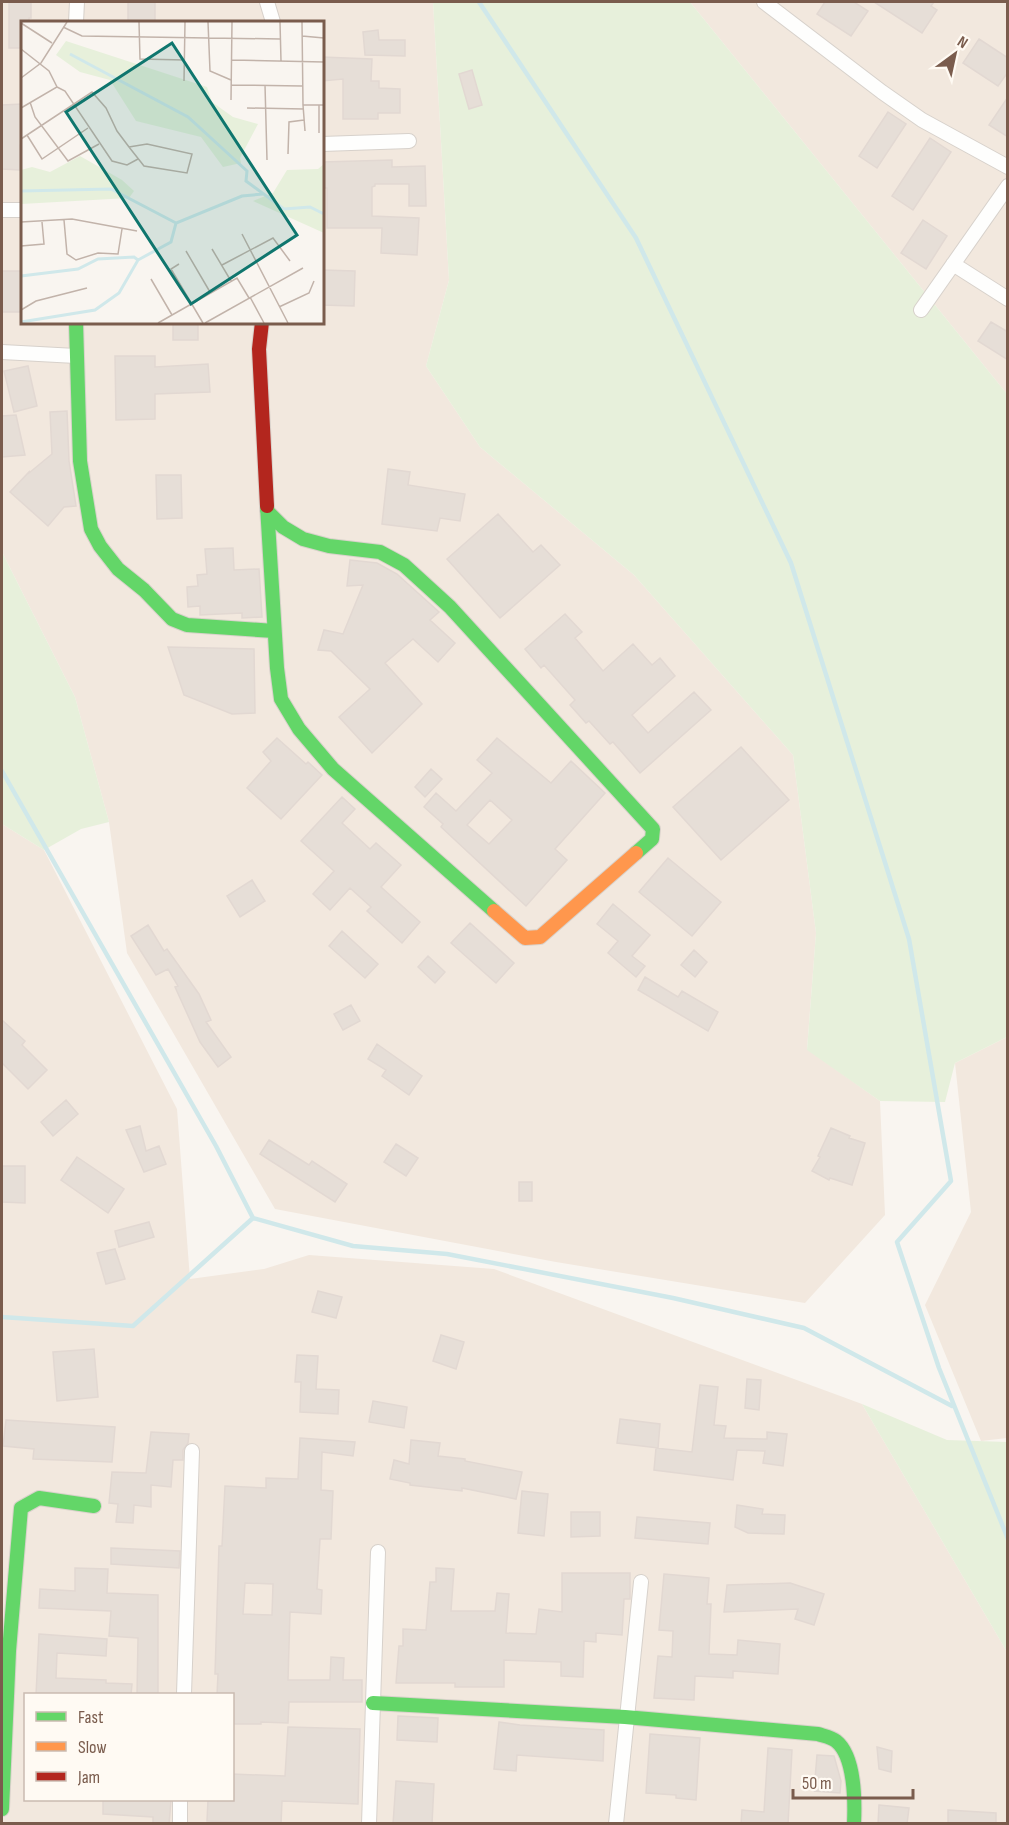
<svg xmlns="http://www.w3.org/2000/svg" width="1009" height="1825" font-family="'Sofia Sans Condensed',sans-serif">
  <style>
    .residential { fill: #f2e8de; fill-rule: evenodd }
    .green { fill: #e7f0db }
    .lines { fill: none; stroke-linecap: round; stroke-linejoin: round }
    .stream { stroke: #d0e8ea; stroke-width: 4.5 }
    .building { fill: #e6ded7; stroke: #e2d8d2; stroke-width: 1.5; fill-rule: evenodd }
    .street-casing { stroke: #d7d1cb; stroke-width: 16 }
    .fast-casing { stroke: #d9d2cb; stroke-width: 16 }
    .slow-casing { stroke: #d9d2cb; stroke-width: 16 }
    .jam-casing { stroke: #d9d2cb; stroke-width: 16 }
    .street { stroke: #fefefd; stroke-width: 14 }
    .fast { stroke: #63d668; stroke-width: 14 }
    .slow { stroke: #ff974d; stroke-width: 14 }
    .jam { stroke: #b3261e; stroke-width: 14 }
    .inset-river { fill: none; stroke: #d0e8ea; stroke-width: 3 }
    .inset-road { fill: none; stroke: #c2b3aa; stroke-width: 1.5 }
    .view { fill: #0f766e; fill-opacity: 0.15; stroke: #0f766e; stroke-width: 3 }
    .inset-edge { fill: none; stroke: #7a5c4d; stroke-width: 3 }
  </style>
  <rect width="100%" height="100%" fill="#f9f5f0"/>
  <path class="residential" d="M2,2H433L449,280L426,366L480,447L634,575L793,755L816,933L807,1049L880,1101L885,1215L805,1303L556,1262L275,1209L127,953L109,822L75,697L2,552ZM22,22H322V322H22Z
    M690,2H1007V394Z
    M2,824L44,850L177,1109L190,1279L264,1269L309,1255L494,1269L862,1404L1007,1652V1823H2ZM26,1694H232V1800H26Z
    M1007,1037V1438L981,1441L925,1305L971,1212L955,1063Z"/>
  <path class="green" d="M433,2H690L1007,394V1037L955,1063L945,1102L880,1101L807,1050L816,933L793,755L634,575L480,447L426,366L449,280Z
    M2,552L75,697L109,822L81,829L44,850L2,824Z
    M862,1404L947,1440L1007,1442V1652Z"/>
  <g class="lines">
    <path class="stream" d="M479,2L636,238L791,563L909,939L951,1181L897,1242L939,1368L1008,1539
      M2,771L216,1146L253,1218
      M2,1317L133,1326L253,1218L353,1246L447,1254L673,1298L804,1328L952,1406"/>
  </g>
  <path class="building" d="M9,2H31V18H29V22H22V48H9Z
    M128,2H155V22H128Z
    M825,2H854L868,11L851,36L817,14Z
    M874,2H934L931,6L937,10L922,33Z
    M378,30L379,40H405V56L365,55L363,32Z
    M979,39L1008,58V72L998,86L963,63Z
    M322,57L372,59L371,81H379V88L400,89V113H378V119H343V79L322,81Z
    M472,70L482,105L469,109L459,74Z
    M1008,97V137L989,125Z
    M22,104V145H20V170L2,169V105Z
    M888,112L906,124L877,168L859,156Z
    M930,138L951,152L913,210L892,196Z
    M392,160V167L425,166L426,206H409V184H375V186L372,187V216L419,218L417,255L381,253L382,228H327V188H322V162Z
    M923,220L947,236L926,269L901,253Z
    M322,270L355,271L354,306L322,305Z
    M2,271H22V312H2Z
    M173,322H198V340H173Z
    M991,322L1008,332V360L978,341Z
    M115,356H155V367L208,364L210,392L155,394V419L116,420Z
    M28,366L37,406L14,412L4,371Z
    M67,411L69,461L76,506L64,507L48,526L10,492L29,472V473L52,454L50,412Z
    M16,415L25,455L2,457V416Z
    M388,469L410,472L408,485L465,494L460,521L440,518L437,531L382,524Z
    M156,475H181L182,518L157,519Z
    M498,514L533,552L541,545L560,565L500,618L447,559Z
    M233,548L234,570L259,569L262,617L242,618V613L200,615V606L188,607L187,587L198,586L197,575L207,574L205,549Z
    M350,560L377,563L397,574L439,612L430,620L455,643L438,662L413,639L385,663L422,704L372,753L339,717L370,689L331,651L318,650L324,630L343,634L363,585L347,586Z
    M565,614L582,632L575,638L603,671L633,644L652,665L660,658L675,676L632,715L648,733L694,692L711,710L640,773L613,742L610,744L589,721L586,723L570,705L575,700L544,665L541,668L525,649Z
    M168,647L254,649L255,713L232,714L184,695Z
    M277,738L306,764L308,762L322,775L281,819L247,788L271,761L263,752Z
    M497,738L551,783L571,761L605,793L555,849L567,860L526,906L441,827L443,824L424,807L436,793L456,811L492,773L477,760ZM490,800L512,820L489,844L467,825Z
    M741,747L789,800L721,860L673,807Z
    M431,769L442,779L425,797L415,787Z
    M342,797L355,809L342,823L370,849L376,843L401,865L381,887L420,922L402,943L367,911L371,907L350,888L330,910L313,894L334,871L301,841Z
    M668,858L721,902L692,936L639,892Z
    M252,880L265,901L240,917L227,896Z
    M613,904L650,935L632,956L645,966L636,977L608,953L618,941L597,924Z
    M470,923L514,963L496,983L451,943Z
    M148,925L164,951L167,949L199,994L211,1020L206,1022L231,1057L218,1067L200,1042L175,987L178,986L168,969L156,975L131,936Z
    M342,931L378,964L365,978L329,946Z
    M694,950L707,962L695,977L681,965Z
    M428,956L445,972L435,983L418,967Z
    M645,977L678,997L682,991L718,1012L708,1031L638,990Z
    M351,1005L360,1021L343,1030L334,1014Z
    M2,1020L25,1041L22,1045L47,1070L28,1089L2,1063Z
    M377,1044L422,1076L409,1095L382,1076L386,1070L368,1059Z
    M66,1100L78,1114L53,1136L41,1122Z
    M140,1126L146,1151L159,1146L166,1164L144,1172L126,1130Z
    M831,1128L850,1136L849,1138L865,1143L852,1185L830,1178L829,1180L812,1171L820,1157L818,1156Z
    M269,1140L309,1165L312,1161L347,1184L335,1202L260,1154Z
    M396,1144L418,1158L406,1176L384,1162Z
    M77,1157L124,1189L108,1213L61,1180Z
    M2,1166H25V1203L2,1202Z
    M519,1182H532V1201H519Z
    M149,1222L154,1237L119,1247L115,1231Z
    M115,1249L125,1279L106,1284L97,1253Z
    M318,1291L342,1297L336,1318L312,1312Z
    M441,1335L464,1342L456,1369L433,1361Z
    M94,1349L98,1397L57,1401L53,1352Z
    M297,1355L318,1356L316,1389L339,1390L338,1414L300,1412L301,1382H295Z
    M747,1379L761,1380L759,1410L745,1408Z
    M700,1385L718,1387L714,1425L726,1426L724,1438L767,1439V1432L787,1434L783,1466L763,1463L765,1451L737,1450L733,1480L654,1470L656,1448L692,1452Z
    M373,1401L407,1407L404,1428L369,1422Z
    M620,1419L660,1424L658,1448L617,1443Z
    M6,1420L115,1427L112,1462L33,1459L34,1449L3,1446Z
    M151,1432L189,1434L188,1443L183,1450V1460H173L171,1487L151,1485V1507L134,1505L133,1523L116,1522L118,1504L109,1503L112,1472L146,1473Z
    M300,1438L355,1442L353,1456L322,1452L321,1490L333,1491L331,1539H320L317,1589L322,1590L321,1614L290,1612L288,1680H330L331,1657L344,1658L343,1680H362V1702H289L288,1723L261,1722V1724H232V1695H217L218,1674H215L219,1546H222L225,1486L266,1488V1478L298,1479ZM245,1583L273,1584L272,1615L243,1614Z
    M411,1440L440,1443L438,1456L465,1459V1461L522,1472L516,1499L462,1488V1491L410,1485V1483L390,1479L394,1460L409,1464Z
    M522,1491L548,1494L544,1536L518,1533Z
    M737,1505L763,1509L762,1514L785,1515L784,1534L748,1533L735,1527Z
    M571,1512H600V1536L571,1537Z
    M637,1517L710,1523L708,1544L635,1538Z
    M111,1548L180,1551L179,1568L111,1564Z
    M75,1568L108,1569L107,1593L158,1595V1695H137L138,1638L109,1636L111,1611L39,1608L40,1589L75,1591Z
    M436,1568L454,1569L451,1611H495L497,1593L509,1594L506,1633L536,1634L539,1609L562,1612V1573H630V1599H624L622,1635L596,1633V1642L584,1641L583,1677L561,1676V1662L504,1660V1687H455V1683H396L399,1646H403V1629L426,1630L430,1582H436Z
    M664,1574L709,1578L707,1604H711L709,1654L737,1655L738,1640L780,1644L778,1674L733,1671V1678L695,1676L694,1700L654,1698L658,1656L672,1657L673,1631L659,1630Z
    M790,1583L824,1594L814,1625L795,1619L798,1609L724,1612L727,1585Z
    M39,1634L107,1639L106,1656L57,1653L56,1678L106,1680V1683L132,1684L131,1695H36Z
    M398,1716L438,1718L437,1742L397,1740Z
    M499,1722L520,1725L604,1730L603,1761L517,1755L516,1771L494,1769Z
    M288,1727L360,1729L358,1804L282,1801L281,1824L207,1821L208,1800H232V1774L285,1776Z
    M650,1734L700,1738L696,1800L676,1798V1795L646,1793Z
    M877,1747L892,1751L891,1772L879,1769Z
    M768,1748L792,1750L788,1824H741L742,1810L764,1812Z
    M817,1755L834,1756L841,1781L840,1793L814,1791Z
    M396,1781L434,1784L432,1824H393Z
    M103,1800H171L169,1824H153V1817L103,1814Z
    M879,1805L909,1808L907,1824H878Z
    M948,1810L996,1813V1824H948Z"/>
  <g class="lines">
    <defs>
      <path id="street" d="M267,2L273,22
        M764,2L882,92L922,120L1008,167
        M76,22L77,2
        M322,144L409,141
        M2,210H22
        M953,264L1008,299
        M921,310L1008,186
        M2,352L76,356
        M184,1694L192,1451
        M180,1824V1800
        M369,1824L378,1552
        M616,1824L641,1582"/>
      <path id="fast" d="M76,322L80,461L91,529L100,546L118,569L144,590L172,619L187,625L274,631
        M267,506L277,668L281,699L299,729L333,769L494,911
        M267,511L283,527L303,539L329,546L380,552L404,565L450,607L653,829L652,839L636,853
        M373,1703L625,1717L818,1734C824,1736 831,1737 836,1741C855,1756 855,1802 854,1824
        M2,1809L9,1651L21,1508L39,1498L94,1506"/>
      <path id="slow" d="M494,911L525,938L540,937L636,853"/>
      <path id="jam" d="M262,322L259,349L267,506"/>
    </defs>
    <use href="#street" class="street-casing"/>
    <use href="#fast" class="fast-casing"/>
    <use href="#slow" class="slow-casing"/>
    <use href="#jam" class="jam-casing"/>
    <use href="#street" class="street"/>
    <use href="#fast" class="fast"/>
    <use href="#slow" class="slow"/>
    <use href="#jam" class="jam"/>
  </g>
  <g transform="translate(21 21)">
    <rect width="303" height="303" fill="#f9f5f0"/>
    <path d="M45,20L186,66L191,81L212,96L237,103L219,137L220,142L202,146L180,116L115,100L89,59L59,51L35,34ZM59,135L101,159L113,170L108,177L0,183V149L11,146L29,151ZM303,143V212L232,180L252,172L266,149L297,148Z" fill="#e7f0db"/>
    <path class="inset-river" d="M49,33L167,96L226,150L225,160L263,188L289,186L303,193M0,170L90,168L155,202M0,255L57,248L77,238L113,236L117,239M0,301L74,289L98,272L117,239L150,221L155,202L221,175L242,173"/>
    <path class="inset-road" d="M118,1L119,38L164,39M187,1L189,50L210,59M259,1L260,40M281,1L282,84M0,2L31,22M42,6L61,15L259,18M281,15L303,17M0,28L28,50L36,66L0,87M211,39L303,41M0,57L20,42L46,1M163,60L164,1M210,64L281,65M244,64L246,139M36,66L44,70L91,140L106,144L117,138M210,79L211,1M9,81L14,96L47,140L78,123M226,87L283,88M284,110L282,84H303M298,112V84M6,114L21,138L67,107M0,118L71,71L85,87L96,110L108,126L123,145L166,152L171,133L126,123L108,126M267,133L268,101L283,99M43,199L46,233L55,239L77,232L97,233L101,208M0,201L51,198L116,210M221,213L267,302M0,225L23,223L21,201M191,228L210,260M165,230L189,271M158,243L150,248L182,302M201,244L252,217L269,240M130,258L151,294M229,276L243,302M258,286L288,272L293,260M0,289L15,280L66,267M137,302L216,257L228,277M184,302L282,247"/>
    <path class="view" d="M151,22L276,214L170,283L45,91Z"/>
    <rect width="303" height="303" class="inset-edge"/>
  </g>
  <rect width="1009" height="1825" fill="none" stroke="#7a5c4d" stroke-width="6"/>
  <rect x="24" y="1693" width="210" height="108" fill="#fffaf3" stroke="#cabbb1" stroke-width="1.5"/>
  <rect x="36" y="1712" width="30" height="9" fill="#63d668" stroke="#cabbb1" stroke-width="1.5"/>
  <text x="78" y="1723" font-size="18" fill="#7a5c4d">Fast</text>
  <rect x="36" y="1742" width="30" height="9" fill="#ff974d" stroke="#cabbb1" stroke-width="1.5"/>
  <text x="78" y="1753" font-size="18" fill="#7a5c4d">Slow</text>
  <rect x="36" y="1772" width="30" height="9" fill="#b3261e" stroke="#cabbb1" stroke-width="1.5"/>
  <text x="78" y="1783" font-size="18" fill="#7a5c4d">Jam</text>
  <g transform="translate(955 54) rotate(33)" stroke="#fffaf3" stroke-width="4.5" paint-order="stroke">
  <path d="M0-4.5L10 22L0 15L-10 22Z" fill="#7a5c4d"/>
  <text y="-9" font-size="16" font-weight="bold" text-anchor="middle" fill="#7a5c4d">N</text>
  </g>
  <path d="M793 1789v9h120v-9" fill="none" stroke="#7a5c4d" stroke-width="3"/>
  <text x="802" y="1789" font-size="18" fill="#7a5c4d" stroke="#fffaf3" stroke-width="4.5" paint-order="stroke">50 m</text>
</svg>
